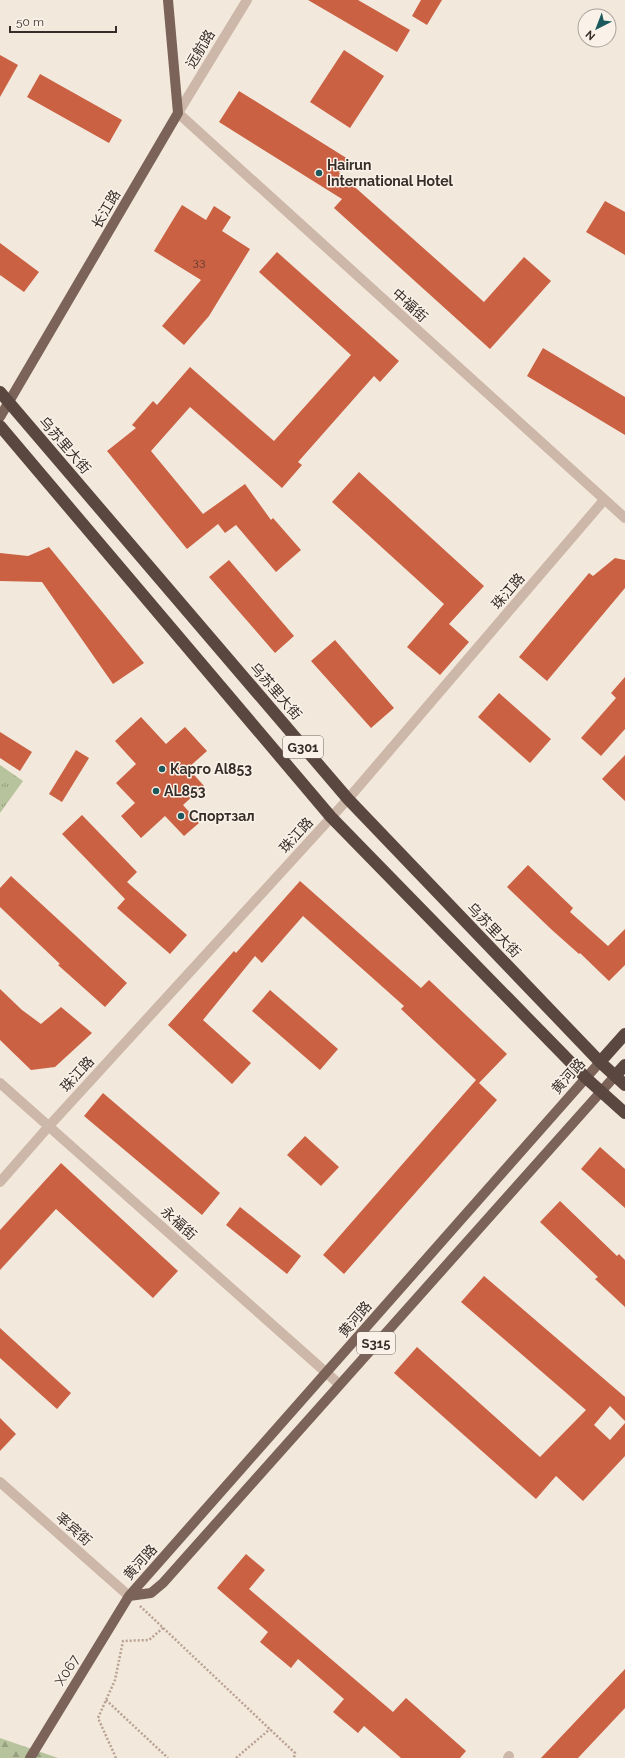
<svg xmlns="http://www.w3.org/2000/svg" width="625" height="1758" font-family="Raleway,'Noto Sans SC',sans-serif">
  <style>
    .grass { fill: url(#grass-tufts) }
    .forest { fill: url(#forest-firs) }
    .building { fill: #ca6143 }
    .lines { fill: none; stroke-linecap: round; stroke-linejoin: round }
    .path { stroke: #b8a192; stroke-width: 2.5; stroke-dasharray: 2 2; stroke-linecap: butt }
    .minor { stroke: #ccb7a8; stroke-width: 10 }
    .major { stroke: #7b6359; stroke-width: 10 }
    .highway { stroke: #5a473f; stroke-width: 12 }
    .poi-dot { fill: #1c595c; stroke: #faf2e9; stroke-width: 1.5 }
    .labels { text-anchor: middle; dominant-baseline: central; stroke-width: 3; stroke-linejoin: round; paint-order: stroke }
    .number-label { font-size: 12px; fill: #5c3a2f }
    .shield { fill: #faf2e9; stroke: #726862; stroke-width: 1 }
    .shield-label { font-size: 13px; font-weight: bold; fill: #382d28 }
    .street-label { font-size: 14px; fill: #382d28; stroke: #faf2e9 }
    .poi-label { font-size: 14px; font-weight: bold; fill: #382d28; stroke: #faf2e9; text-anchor: start }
  </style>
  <defs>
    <pattern id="grass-tufts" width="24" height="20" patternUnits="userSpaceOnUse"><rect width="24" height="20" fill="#b7c39c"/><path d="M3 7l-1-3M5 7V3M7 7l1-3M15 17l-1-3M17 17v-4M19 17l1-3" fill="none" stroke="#969f7f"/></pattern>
    <pattern id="forest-firs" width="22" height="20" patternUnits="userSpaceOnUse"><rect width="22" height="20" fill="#b7c39c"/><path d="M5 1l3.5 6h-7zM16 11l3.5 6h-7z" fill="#969f7f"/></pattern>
  </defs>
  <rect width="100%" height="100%" fill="#f3e8dc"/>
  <path class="grass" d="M0,765L23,781L0,813Z"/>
  <path class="forest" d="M0,1738L58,1758H0Z"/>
  <path class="building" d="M308,0H358L410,30L397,52Z
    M421,0H442L427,25L412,16Z
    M344,50L384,76L350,128L310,102Z
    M0,55L18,65L0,97Z
    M40,74L122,120L109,143L27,97Z
    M239,91L348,159L339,173L484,302L524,257L551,281L490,349L334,208L342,199L219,122Z
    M605,201L625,212V255L586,232Z
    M182,205L206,220L214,206L231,217L222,231L250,249L209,316L184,345L162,326L201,280L154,251Z
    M0,243L39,272L24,292L0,275Z
    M277,252L399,361L380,382L374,376L298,462L302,465L282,488L190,407L151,451L203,514L245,484L271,520L273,518L301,550L276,572L236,525L225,533L218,524L187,549L107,451L136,428L132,425L153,401L157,405L190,367L274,441L351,355L259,272Z
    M543,348L625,397V435L527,376Z
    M359,472L484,586L449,624L469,642L440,675L407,647L444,604L332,502Z
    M49,547L144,663L113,684L42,582L0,581V553L28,556Z
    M615,558L625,560V588L547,681L519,657L589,573L593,576Z
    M229,560L294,636L275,653L209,577Z
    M335,640L394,708L371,728L311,661Z
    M625,677V729L601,756L581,738L616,698L611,693Z
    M499,693L551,739L530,763L478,717Z
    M141,717L166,744L185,727L207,751L188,768L204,786L183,805L199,823L184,836L165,816L141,838L121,816L135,803L116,783L136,764L115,741Z
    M0,732L32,752L20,771L0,758Z
    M76,750L89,758L62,802L49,794Z
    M625,755V801L602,779Z
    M82,815L137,872L127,882L187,935L170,954L117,908L125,899L62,834Z
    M528,865L573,908L570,912L608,946L625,929V965L609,981L580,953L579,954L552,930L507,887Z
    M11,876L127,983L105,1007L58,965L60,964L0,907V888Z
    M300,881L421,988L429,980L507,1054L479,1083L497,1100L344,1274L323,1255L476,1080L401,1009L404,1006L303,916L262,963L255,956L203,1020L251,1063L232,1084L168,1025L234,951L236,953Z
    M0,989L22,1010L41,1024L61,1007L92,1033L55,1067L31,1070L0,1040Z
    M270,990L338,1049L320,1070L252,1011Z
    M103,1093L220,1193L202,1215L84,1116Z
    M305,1136L339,1167L321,1186L287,1155Z
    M600,1147L625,1169V1208L581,1169Z
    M61,1163L178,1271L153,1298L56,1209L0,1270V1230Z
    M560,1201L617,1256L619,1254L625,1260V1307L595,1279L598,1277L540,1222Z
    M240,1207L301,1256L287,1274L226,1225Z
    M484,1276L625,1397V1421L610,1406L594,1425L610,1440L625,1423V1456L583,1501L556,1476L536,1499L394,1373L417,1347L540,1457L586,1410L461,1302Z
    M0,1328L71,1393L57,1409L0,1358Z
    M0,1418L16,1434L0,1451Z
    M246,1554L265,1570L249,1589L393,1712L406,1698L466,1751L460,1758H401L364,1726L358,1733L333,1712L344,1699L298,1659L291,1668L260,1642L268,1632L217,1588Z
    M625,1669V1708L578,1758H541Z"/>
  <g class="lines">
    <path class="path" d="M140,1606L295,1753L294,1758
      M106,1700L168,1758
      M116,1758L98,1718L115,1680L123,1641L149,1640L163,1628
      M236,1758L270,1729"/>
    <path class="minor" d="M247,0L178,113L625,518
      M0,1083L339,1384
      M0,1182L49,1126L348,799L604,500
      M0,1482L129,1596
      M508,1758L509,1756"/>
    <path class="major" d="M0,417L178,113L168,0
      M129,1596L151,1593L163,1583L615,1076
      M30,1758L129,1596L600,1062"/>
    <path class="highway" d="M0,392L348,799L600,1062L625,1085
      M0,426L331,817L586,1078L625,1113
      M600,1062L625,1034
      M615,1076L625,1065"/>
  </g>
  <g class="poi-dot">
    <circle cx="319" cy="173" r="4"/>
    <circle cx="162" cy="769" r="4"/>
    <circle cx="156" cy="791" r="4"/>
    <circle cx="181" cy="816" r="4"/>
  </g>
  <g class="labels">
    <g class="number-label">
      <text x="199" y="262">33</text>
    </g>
    <g class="shield">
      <rect x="283" y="736" width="40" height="22" rx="3"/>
      <rect x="357" y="1332" width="38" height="22" rx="3"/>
    </g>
    <g class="shield-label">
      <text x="303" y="747">G301</text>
      <text x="376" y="1343">S315</text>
    </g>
    <g class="street-label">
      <text transform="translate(200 49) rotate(-59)">远航路</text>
      <text transform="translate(106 209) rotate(-60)">长江路</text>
      <text transform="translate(410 305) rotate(42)">中福街</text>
      <text transform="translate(65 445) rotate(49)">乌苏里大街</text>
      <text transform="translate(508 591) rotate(-49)">珠江路</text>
      <text transform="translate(276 691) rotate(49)">乌苏里大街</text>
      <text transform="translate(296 835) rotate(-48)">珠江路</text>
      <text transform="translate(494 930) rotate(46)">乌苏里大街</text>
      <text transform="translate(77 1074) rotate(-48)">珠江路</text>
      <text transform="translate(568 1076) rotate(-48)">黄河路</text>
      <text transform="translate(179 1223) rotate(42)">永福街</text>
      <text transform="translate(355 1319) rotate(-49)">黄河路</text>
      <text transform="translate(74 1529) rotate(41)">率宾街</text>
      <text transform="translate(140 1562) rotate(-48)">黄河路</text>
      <text transform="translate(67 1670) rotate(-58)">X067</text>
    </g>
    <g class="poi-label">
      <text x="327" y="165">Hairun<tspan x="327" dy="16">International Hotel</tspan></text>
      <text x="170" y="769">Карго Al853</text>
      <text x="164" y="791">AL853</text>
      <text x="189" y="816">Спортзал</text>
    </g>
  </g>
  <g transform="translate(597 28) rotate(222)"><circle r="19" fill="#faf2e9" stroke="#aca39c"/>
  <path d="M0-3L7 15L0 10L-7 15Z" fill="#1c595c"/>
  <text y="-6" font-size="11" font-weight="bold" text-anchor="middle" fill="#382d28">N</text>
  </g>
  <path d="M10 26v6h106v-6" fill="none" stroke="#382d28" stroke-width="2"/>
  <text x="16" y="26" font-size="12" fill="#382d28" stroke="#faf2e9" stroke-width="3" paint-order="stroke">50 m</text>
</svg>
